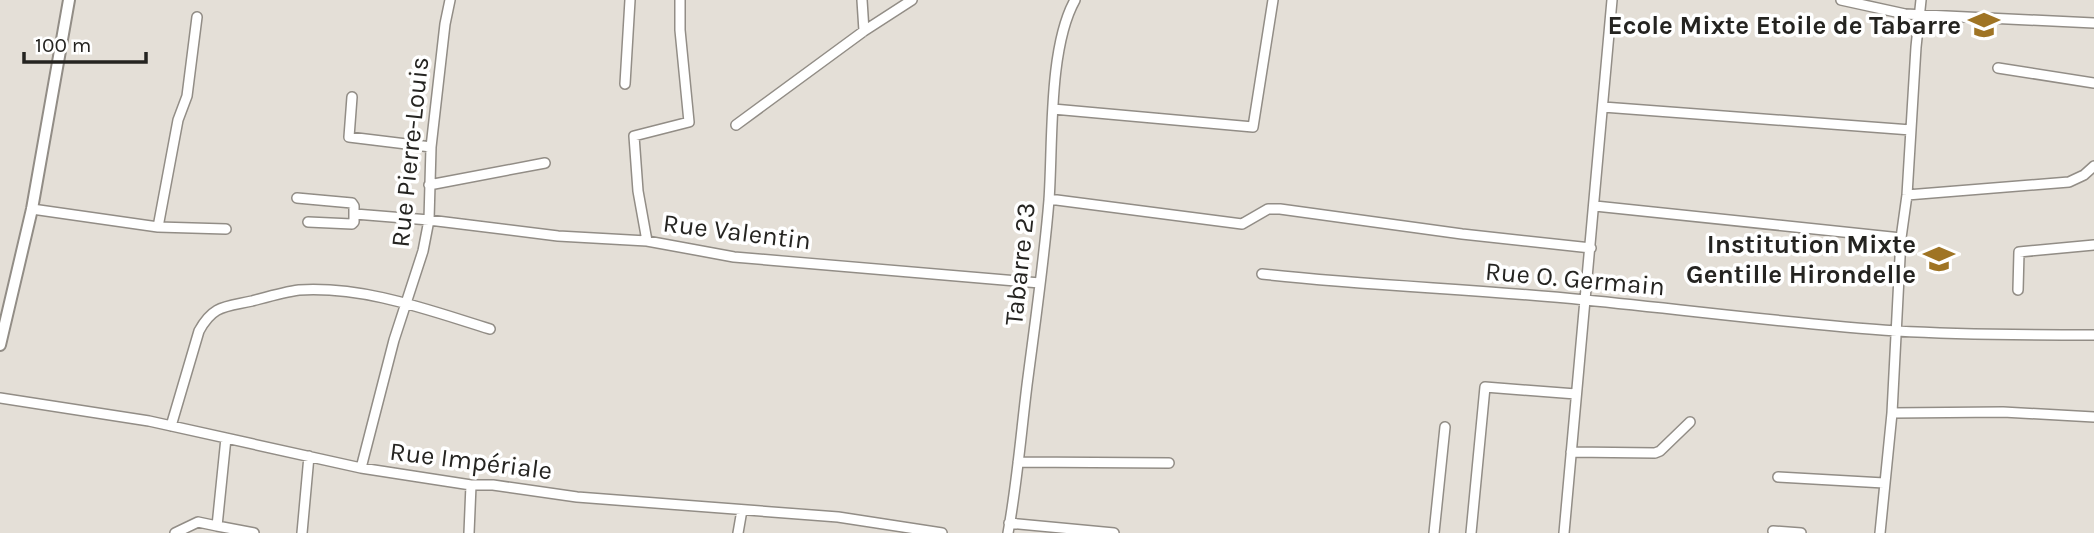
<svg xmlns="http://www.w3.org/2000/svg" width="2094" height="533" font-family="Karla,sans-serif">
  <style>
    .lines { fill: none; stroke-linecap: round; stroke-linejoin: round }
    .minor-casing { stroke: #928d86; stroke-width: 12 }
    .tertiary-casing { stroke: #928d86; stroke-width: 14 }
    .minor { stroke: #fff; stroke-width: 9 }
    .tertiary { stroke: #fff; stroke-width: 10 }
    .labels { text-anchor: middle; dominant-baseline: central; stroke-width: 7; stroke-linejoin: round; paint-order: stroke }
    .poi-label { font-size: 26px; font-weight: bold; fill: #252421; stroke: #fff; text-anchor: end }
    .street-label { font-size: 26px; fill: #252421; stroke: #fff }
  </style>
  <rect width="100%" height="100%" fill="#e4dfd7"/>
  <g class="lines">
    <defs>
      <path id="minor" d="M862,0L864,31
        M1841,0L1905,14L2094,23
        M1998,68L2094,83
        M625,84L630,0
        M352,97L349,137L431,147
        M1603,107L1911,130
        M1053,109L1253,127L1273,0
        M736,125L864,31L912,0
        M429,185L545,163
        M1907,195L2069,182L2084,175L2094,166
        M297,198L352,203L354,206V222L352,224L308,222
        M1049,199L1242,224L1268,209H1280L1462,234L1591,248
        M1595,206L1901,238
        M32,209L158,227L226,229
        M355,214L429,220L558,236L647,241L734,257L1040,283
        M158,227L178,120L187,96L197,17
        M647,241L638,191L634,136L689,122L680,30V0
        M1262,274C1370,286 1478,289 1585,300C1689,310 1793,324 1897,331C1963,335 2028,335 2094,335
        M2018,290L2019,252L2094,245
        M0,398L149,421L361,468L471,485H493L577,497L838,517L942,533
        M1892,413L2003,412L2094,417
        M171,426L199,331C213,305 225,307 252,301C267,297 284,292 299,290C365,286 428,310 490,329
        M226,438L217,526L254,533
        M1571,452L1655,453L1660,451L1690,422
        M1018,462L1169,463
        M361,468L394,340L423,251L429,220L431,147L445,24L450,0
        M1778,477L1884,483
        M1009,523L1114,533
        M1773,531L1801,533
        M175,533L198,522L217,526
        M302,533L309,456
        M469,533L471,485
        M738,533L742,510
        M1008,533C1017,484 1021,434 1027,385C1035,323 1044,262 1049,200C1053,144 1048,48 1075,0
        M1434,533L1445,427
        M1471,533L1485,387L1576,394
        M1564,533L1612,0
        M1880,533L1892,413L1901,238L1907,195L1916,47L1921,0"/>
      <path id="tertiary" d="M0,345L32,209L69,0"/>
    </defs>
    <use href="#minor" class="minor-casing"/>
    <use href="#tertiary" class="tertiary-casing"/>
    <use href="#minor" class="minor"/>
    <use href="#tertiary" class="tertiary"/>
  </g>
  <defs>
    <symbol id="school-bare" viewBox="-9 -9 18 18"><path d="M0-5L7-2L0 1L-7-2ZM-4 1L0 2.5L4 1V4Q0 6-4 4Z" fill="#9f7424" stroke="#fff" stroke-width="2.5" paint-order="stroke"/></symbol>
  </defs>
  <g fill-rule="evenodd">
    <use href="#school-bare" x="1962" y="3" width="44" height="44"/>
    <use href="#school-bare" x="1917" y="237" width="44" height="44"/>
  </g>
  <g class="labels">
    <g class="poi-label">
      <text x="1961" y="25">Ecole Mixte Etoile de Tabarre</text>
      <text x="1916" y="244">Institution Mixte<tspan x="1916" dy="30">Gentille Hirondelle</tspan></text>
    </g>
    <g class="street-label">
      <text transform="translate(410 152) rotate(-84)">Rue Pierre-Louis</text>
      <text transform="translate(737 232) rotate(7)">Rue Valentin</text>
      <text transform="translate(1020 264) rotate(-84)">Tabarre 23</text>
      <text transform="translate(1575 279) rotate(5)">Rue O. Germain</text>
      <text transform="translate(471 461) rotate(7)">Rue Impériale</text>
    </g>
  </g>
  <path d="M24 52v10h122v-10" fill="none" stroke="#252421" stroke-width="3.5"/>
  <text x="35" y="52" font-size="21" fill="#252421" stroke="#ffffff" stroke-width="5" paint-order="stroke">100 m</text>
</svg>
